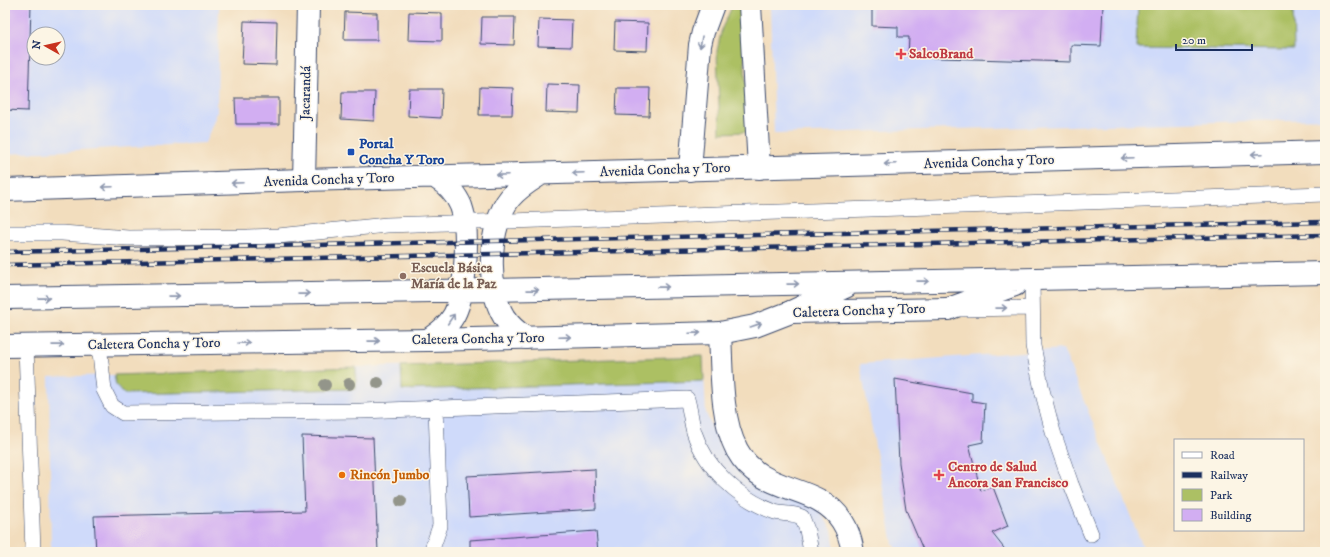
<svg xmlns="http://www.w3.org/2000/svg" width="1330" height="557" font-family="'IM FELL DW Pica',serif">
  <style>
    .built { fill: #cfdafa; fill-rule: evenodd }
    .green { fill: #acc064; stroke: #647861 }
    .building { fill: #d2aef2 }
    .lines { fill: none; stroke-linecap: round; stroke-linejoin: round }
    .lane-casing { stroke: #3b496c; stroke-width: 16 }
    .street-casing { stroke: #3b496c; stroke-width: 24 }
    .secondary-casing { stroke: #3b496c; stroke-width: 24 }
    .primary-casing { stroke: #3b496c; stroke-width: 24 }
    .lane { stroke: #fff; stroke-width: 15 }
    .street { stroke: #fff; stroke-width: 22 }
    .secondary { stroke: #fff; stroke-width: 22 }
    .primary { stroke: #fff; stroke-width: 22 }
    .rail-casing { stroke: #1b2f5e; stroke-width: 4.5 }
    .rail { stroke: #fcf5e5; stroke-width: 3; stroke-dasharray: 9; stroke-linecap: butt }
    .tree { fill: #93958a }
    .oneway { stroke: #8d97ae }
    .health-dot { fill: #e0444e; stroke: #fcf5e5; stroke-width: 1.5 }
    .transit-dot { fill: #1a4fb4; stroke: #fcf5e5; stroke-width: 1.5 }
    .education-dot { fill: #8d6e63; stroke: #fcf5e5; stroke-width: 1.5 }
    .food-dot { fill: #e8710a; stroke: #fcf5e5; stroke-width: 1.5 }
    .labels { text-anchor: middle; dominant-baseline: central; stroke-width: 3; stroke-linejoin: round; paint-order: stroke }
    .health-label { font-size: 14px; font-weight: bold; fill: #be3a42; stroke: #fcf5e5; text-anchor: start }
    .street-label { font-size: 14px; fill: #1b2f5e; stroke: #fcf5e5 }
    .transit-label { font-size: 14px; font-weight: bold; fill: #164399; stroke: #fcf5e5; text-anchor: start }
    .education-label { font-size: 14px; font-weight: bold; fill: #785e54; stroke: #fcf5e5; text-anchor: start }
    .food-label { font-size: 14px; font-weight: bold; fill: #c56008; stroke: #fcf5e5; text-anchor: start }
  </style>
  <rect width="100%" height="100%" fill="#fcf5e5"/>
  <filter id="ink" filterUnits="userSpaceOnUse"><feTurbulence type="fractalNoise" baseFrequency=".025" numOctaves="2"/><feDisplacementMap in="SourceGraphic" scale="8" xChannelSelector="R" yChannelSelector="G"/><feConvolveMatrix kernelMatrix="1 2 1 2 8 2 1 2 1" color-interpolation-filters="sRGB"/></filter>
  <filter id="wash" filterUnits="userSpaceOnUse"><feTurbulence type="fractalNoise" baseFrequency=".012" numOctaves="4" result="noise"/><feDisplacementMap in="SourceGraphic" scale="16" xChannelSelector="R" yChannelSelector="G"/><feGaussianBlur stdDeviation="0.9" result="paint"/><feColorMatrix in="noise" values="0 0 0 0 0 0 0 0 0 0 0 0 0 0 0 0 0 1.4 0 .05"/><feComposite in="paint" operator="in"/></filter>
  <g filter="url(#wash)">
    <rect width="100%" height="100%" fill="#f2ddbd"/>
    <path class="built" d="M5,5H219L217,113L205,143L5,154ZM34,34H58V58H34Z
      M770,5H1325V119L774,134Z
      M1063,349L1145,552H898L893,544L860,364Z
      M703,356L706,413L720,447L741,472L819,510L832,530L835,552H51L49,377Z"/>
    <path class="green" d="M733,5H742L748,132L720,133L717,51L722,28Z
      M1138,5H1293L1294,50L1136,48Z
      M703,356L704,381L402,390L401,366Z
      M356,367V389L124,394L116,385L114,375Z"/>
    <g id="blocks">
      <path class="building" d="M5,5H31L28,111L5,110Z
        M872,5H1103L1101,46L1071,45V62L908,57L909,37H898V27L872,26Z
        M345,12L377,13V40H344Z
        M409,12L442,13V41L408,40Z
        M482,17H515L514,45L481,44Z
        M539,19L572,20L571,47L538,46Z
        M244,21L277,22L276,65L242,64Z
        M615,22L648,23L647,51L614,50Z
        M547,84L580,85L579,113L546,112Z
        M480,87L513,88L512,115H479Z
        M617,88H650L649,116L616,115Z
        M409,89H442L441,118L408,116Z
        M342,92H375L374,121L341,119Z
        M235,98H279V124H236Z
        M895,379L972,393V401L985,403L983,442L969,445L981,491L993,487L1008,526L992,533L1007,552H924L906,510L899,463Z
        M302,436L373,438L378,552H96L94,516L305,511Z
        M595,469L596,509L469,517L467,476Z
        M596,531L598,552H470V540Z"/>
    </g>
  </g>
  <g filter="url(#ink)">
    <use href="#blocks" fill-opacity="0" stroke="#3b496c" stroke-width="1"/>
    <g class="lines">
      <defs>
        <path id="lane" d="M5,233H62L128,238L248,237L278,236L387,225L1325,194
          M1032,279L1033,346L1042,390L1053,432L1071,484L1091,534
          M961,309L1031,308
          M99,344L104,390L112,406L123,413L361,411L687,399C690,409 691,421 694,432C706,469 739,499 775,512C784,515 791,512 802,517L807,530L811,552
          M26,346L33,552
          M431,552L440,526L436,407"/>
        <path id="street" d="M304,180L308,5
          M791,312L948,309
          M720,333C722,368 720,418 737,450C762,496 817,482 842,521C848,530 851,541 853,552"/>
        <path id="secondary" d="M750,5L759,168
          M690,170L700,45L703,32L713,5
          M5,346L428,340L720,333L755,326L791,312"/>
        <path id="primary" d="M5,190L304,180L1325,152
          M5,298L494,290L1325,273
          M948,309L1015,285
          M791,312L847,286
          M526,338C517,332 510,326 504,317C486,288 488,225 510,198C519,187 530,181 541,174
          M428,340C438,333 448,326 454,315C466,292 470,230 461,206C456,194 446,184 435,177"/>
      </defs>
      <use href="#lane" class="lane-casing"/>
      <use href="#street" class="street-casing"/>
      <use href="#secondary" class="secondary-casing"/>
      <use href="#primary" class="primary-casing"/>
      <use href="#lane" class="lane"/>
      <use href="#street" class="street"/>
      <use href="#secondary" class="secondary"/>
      <use href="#primary" class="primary"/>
      <defs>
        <path id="rail" d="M5,252L1325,222
          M5,265L1325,235"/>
      </defs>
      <use href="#rail" class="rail-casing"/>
      <use href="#rail" class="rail"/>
    </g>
    <g class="tree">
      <circle cx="378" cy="383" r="6"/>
      <circle cx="349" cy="384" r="6"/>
      <circle cx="325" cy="385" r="6"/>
      <circle cx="401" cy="501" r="6"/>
    </g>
    <defs><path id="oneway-shaft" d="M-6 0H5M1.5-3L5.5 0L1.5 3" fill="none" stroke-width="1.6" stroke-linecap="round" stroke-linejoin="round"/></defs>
    <g class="oneway">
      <use href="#oneway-shaft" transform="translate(701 42) rotate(100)"/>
      <use href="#oneway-shaft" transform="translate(1257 154) rotate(178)"/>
      <use href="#oneway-shaft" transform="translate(1127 158) rotate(178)"/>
      <use href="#oneway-shaft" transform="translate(890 164) rotate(178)"/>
      <use href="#oneway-shaft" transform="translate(578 173) rotate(178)"/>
      <use href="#oneway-shaft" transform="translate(502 175) rotate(178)"/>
      <use href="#oneway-shaft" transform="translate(237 183) rotate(178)"/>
      <use href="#oneway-shaft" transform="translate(107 187) rotate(178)"/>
      <use href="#oneway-shaft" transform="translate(923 281) rotate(-1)"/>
      <use href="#oneway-shaft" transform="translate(793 284) rotate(-1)"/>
      <use href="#oneway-shaft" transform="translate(663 287) rotate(-1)"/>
      <use href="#oneway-shaft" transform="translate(533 290) rotate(-1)"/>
      <use href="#oneway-shaft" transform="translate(304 294) rotate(-1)"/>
      <use href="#oneway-shaft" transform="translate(174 296) rotate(-1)"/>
      <use href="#oneway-shaft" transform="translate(44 298) rotate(-1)"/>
      <use href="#oneway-shaft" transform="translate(1001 308) rotate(-1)"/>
      <use href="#oneway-shaft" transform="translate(451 319) rotate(-56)"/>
      <use href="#oneway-shaft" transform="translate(756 325) rotate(-19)"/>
      <use href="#oneway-shaft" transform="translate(695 333) rotate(-2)"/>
      <use href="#oneway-shaft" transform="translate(565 337) rotate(-2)"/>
      <use href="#oneway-shaft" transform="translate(374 341) rotate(-1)"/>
      <use href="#oneway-shaft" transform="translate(244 343) rotate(-1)"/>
      <use href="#oneway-shaft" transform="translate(58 345) rotate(-1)"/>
    </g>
  </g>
  <g class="health-dot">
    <path d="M899 48h4v4h4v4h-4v4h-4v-4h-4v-4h4z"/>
    <path d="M937 469h4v4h4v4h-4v4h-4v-4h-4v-4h4z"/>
  </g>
  <rect class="transit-dot" x="347" y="148" width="8" height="8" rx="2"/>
  <circle class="education-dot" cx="403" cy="276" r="4"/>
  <circle class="food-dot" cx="342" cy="475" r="4"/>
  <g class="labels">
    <g class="health-label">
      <text x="909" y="54">SalcoBrand</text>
      <text x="948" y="467">Centro de Salud<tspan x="948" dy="16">Ancora San Francisco</tspan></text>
    </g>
    <g class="street-label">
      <text transform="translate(306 93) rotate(-89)">Jacarandá</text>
      <text transform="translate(989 162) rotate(-2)">Avenida Concha y Toro</text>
      <text transform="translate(665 170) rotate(-2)">Avenida Concha y Toro</text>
      <text transform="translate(329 180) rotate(-2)">Avenida Concha y Toro</text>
      <text transform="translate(859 311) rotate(-2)">Caletera Concha y Toro</text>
      <text transform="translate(478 339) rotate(-1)">Caletera Concha y Toro</text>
      <text transform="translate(154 344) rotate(-1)">Caletera Concha y Toro</text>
    </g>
    <g class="transit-label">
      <text x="359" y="144">Portal<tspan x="359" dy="16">Concha Y Toro</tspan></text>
    </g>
    <g class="education-label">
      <text x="411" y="268">Escuela Básica<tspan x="411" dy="16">María de la Paz</tspan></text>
    </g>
    <g class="food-label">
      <text x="350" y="475">Rincón Jumbo</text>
    </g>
  </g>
  <rect width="1330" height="557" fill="none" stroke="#fcf5e5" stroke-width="20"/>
  <rect x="1174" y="439" width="130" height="92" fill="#fcf5e5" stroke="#a2a6af"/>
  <rect x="1182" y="452" width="20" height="6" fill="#ffffff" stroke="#a2a6af"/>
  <text x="1210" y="459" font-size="12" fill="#1b2f5e">Road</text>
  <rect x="1182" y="472" width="20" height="6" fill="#1b2f5e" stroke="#a2a6af"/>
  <text x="1210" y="479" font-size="12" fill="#1b2f5e">Railway</text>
  <rect x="1182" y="489" width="20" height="12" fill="#acc064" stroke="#a2a6af"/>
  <text x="1210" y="499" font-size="12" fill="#1b2f5e">Park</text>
  <rect x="1182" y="509" width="20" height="12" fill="#d2aef2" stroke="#a2a6af"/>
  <text x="1210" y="519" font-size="12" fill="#1b2f5e">Building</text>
  <g transform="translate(46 46) rotate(278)"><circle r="19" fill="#fcf5e5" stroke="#a2a6af"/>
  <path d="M0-3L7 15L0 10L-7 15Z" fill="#c8321e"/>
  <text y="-6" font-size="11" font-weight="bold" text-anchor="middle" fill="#1b2f5e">N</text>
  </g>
  <path d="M1176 44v6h76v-6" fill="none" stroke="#1b2f5e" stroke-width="2"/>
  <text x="1182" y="44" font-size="12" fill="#1b2f5e" stroke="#fcf5e5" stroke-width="3" paint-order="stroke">20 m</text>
</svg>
